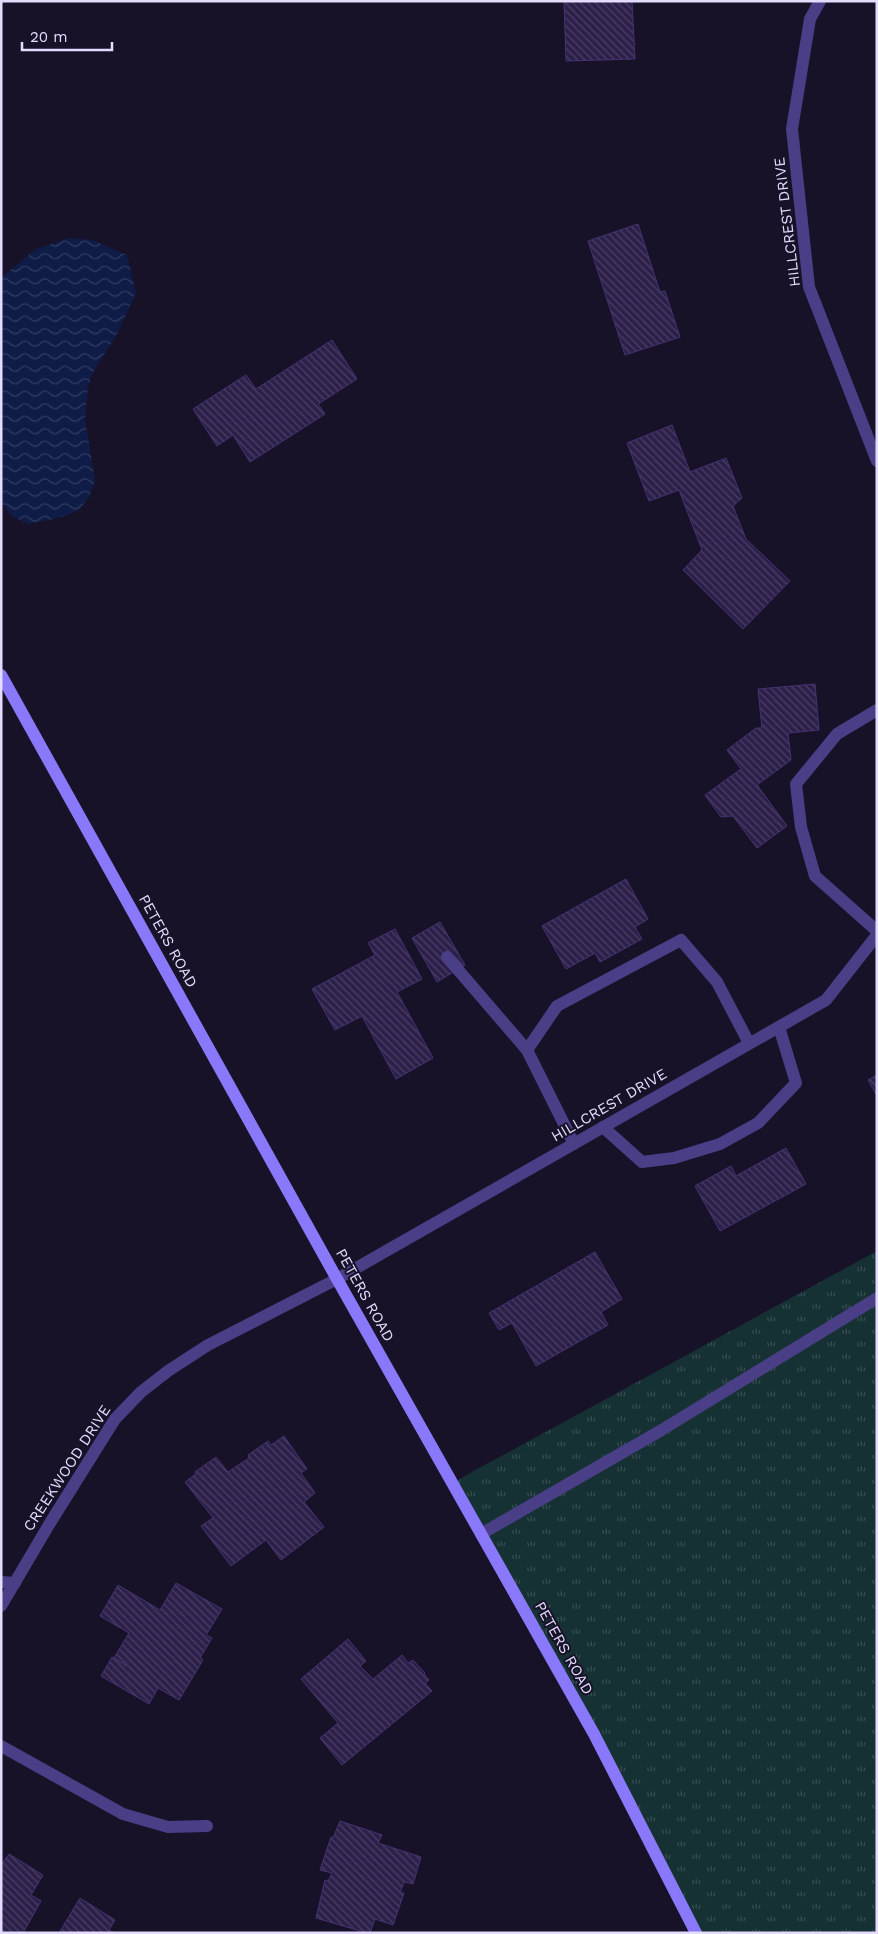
<svg xmlns="http://www.w3.org/2000/svg" width="878" height="1934" font-family="'Work Sans',sans-serif">
  <style>
    .grass { fill: url(#grass-tufts) }
    .water { fill: url(#water-waves) }
    .building { fill: url(#building-back-hatch); stroke: #463274 }
    .lines { fill: none; stroke-linecap: round; stroke-linejoin: round }
    .lane { stroke: #4a3f86; stroke-width: 12 }
    .street { stroke: #4a3f86; stroke-width: 12 }
    .secondary { stroke: #8978f9; stroke-width: 12 }
    .labels { text-anchor: middle; dominant-baseline: central; stroke-width: 4; stroke-linejoin: round; paint-order: stroke }
    .street-label { font-size: 15px; fill: #e3dcfd; stroke: #181229 }
  </style>
  <defs>
    <pattern id="grass-tufts" width="24" height="20" patternUnits="userSpaceOnUse" patternTransform="scale(1.25)"><rect width="24" height="20" fill="#153133"/><path d="M3 7l-1-3M5 7V3M7 7l1-3M15 17l-1-3M17 17v-4M19 17l1-3" fill="none" stroke="#374e51"/></pattern>
    <pattern id="water-waves" width="16" height="10" patternUnits="userSpaceOnUse" patternTransform="scale(1.25)"><rect width="16" height="10" fill="#0e1c47"/><path d="M0 5q4-4 8 0t8 0" fill="none" stroke="#313c62"/></pattern>
    <pattern id="building-back-hatch" width="6" height="6" patternUnits="userSpaceOnUse" patternTransform="scale(1.25)"><rect width="6" height="6" fill="#2c1f49"/><path d="M-1 5l2 2M0 0l6 6M5-1l2 2" fill="none" stroke="#4a3f64"/></pattern>
  </defs>
  <rect width="100%" height="100%" fill="#181229"/>
  <path class="grass" d="M877,1251V1933H696L452,1483Z"/>
  <path class="water" d="M70,238L92,240L127,255L136,293L116,336L93,372L88,387L85,419L95,481L89,497L79,510L59,518L28,524L12,516L1,502V278L36,249Z"/>
  <path class="building" d="M564,1H632L635,59L566,61Z
    M638,224L660,292L665,291L680,337L625,355L588,241Z
    M332,340L357,379L318,404L325,414L250,462L233,435L217,446L193,409L246,375L256,389Z
    M672,425L690,472L726,458L742,498L733,506L746,539L790,581L743,629L683,570L702,550L679,490L649,501L627,443Z
    M815,684L819,730L788,733L791,760L757,785L787,826L757,848L733,816L721,817L705,795L741,769L727,750L756,728H762L758,689Z
    M626,879L648,919L635,927L642,939L600,962L595,953L566,969L542,926Z
    M440,922L465,965L437,982L412,938Z
    M395,929L422,979L397,992L433,1058L396,1079L362,1016L335,1030L312,989L375,955L368,943Z
    M877,1075V1096L868,1080Z
    M786,1148L806,1184L720,1231L695,1186L731,1166L736,1176Z
    M595,1252L622,1299L601,1312L608,1325L536,1366L512,1323L499,1330L489,1313Z
    M284,1436L307,1469L301,1473L315,1493L304,1502L324,1527L281,1560L266,1540L231,1566L201,1526L213,1518L185,1482L196,1474L195,1472L216,1457L228,1472L249,1458L248,1455L268,1441L271,1445Z
    M176,1583L222,1609L206,1635L212,1638L200,1658L203,1660L179,1700L158,1688L149,1704L101,1676L112,1657L127,1666L114,1658L129,1633L100,1616L118,1585L160,1610Z
    M348,1639L366,1661L360,1666L373,1679L402,1655L408,1663L413,1660L425,1673L424,1674L429,1680L425,1683L432,1691L342,1765L320,1738L338,1723L301,1679Z
    M340,1821L382,1835L378,1843L421,1857L413,1884L404,1882L400,1893H404L393,1925L375,1919L370,1933H367L316,1918L325,1880L328,1881L332,1873L320,1870L331,1837L333,1838Z
    M9,1854L43,1875L31,1895L41,1901L23,1933H1V1865Z
    M80,1898L115,1920L109,1930L115,1933H59Z"/>
  <g class="lines">
    <path class="lane" d="M877,710L837,734L796,784L801,827L815,876L877,931
      M447,957L527,1050L574,1144
      M527,1050L557,1006L681,940L717,982L749,1043
      M603,1127L642,1162L674,1158L720,1144L758,1123L796,1083L779,1027
      M481,1534L660,1431L877,1298
      M1,1582L15,1583"/>
    <path class="street" d="M820,1L810,19L792,129L809,287L877,461
      M1,1606L50,1523L115,1419L141,1392L168,1371L208,1345L337,1279L826,1000L877,935
      M1,1746L123,1814L168,1827L207,1826"/>
    <path class="secondary" d="M1,675L337,1279L594,1734L696,1933"/>
  </g>
  <g class="labels">
    <g class="street-label">
      <text transform="translate(787 222) rotate(-97)">HILLCREST DRIVE</text>
      <text transform="translate(168 941) rotate(61)">PETERS ROAD</text>
      <text transform="translate(609 1105) rotate(-30)">HILLCREST DRIVE</text>
      <text transform="translate(365 1295) rotate(61)">PETERS ROAD</text>
      <text transform="translate(67 1468) rotate(-57)">CREEKWOOD DRIVE</text>
      <text transform="translate(564 1648) rotate(61)">PETERS ROAD</text>
    </g>
  </g>
  <rect width="878" height="1934" fill="none" stroke="#e3dcfd" stroke-width="5"/>
  <path d="M22 42v8h90v-8" fill="none" stroke="#e3dcfd" stroke-width="2.5"/>
  <text x="30" y="42" font-size="15" fill="#e3dcfd" stroke="#181229" stroke-width="4" paint-order="stroke">20 m</text>
</svg>
